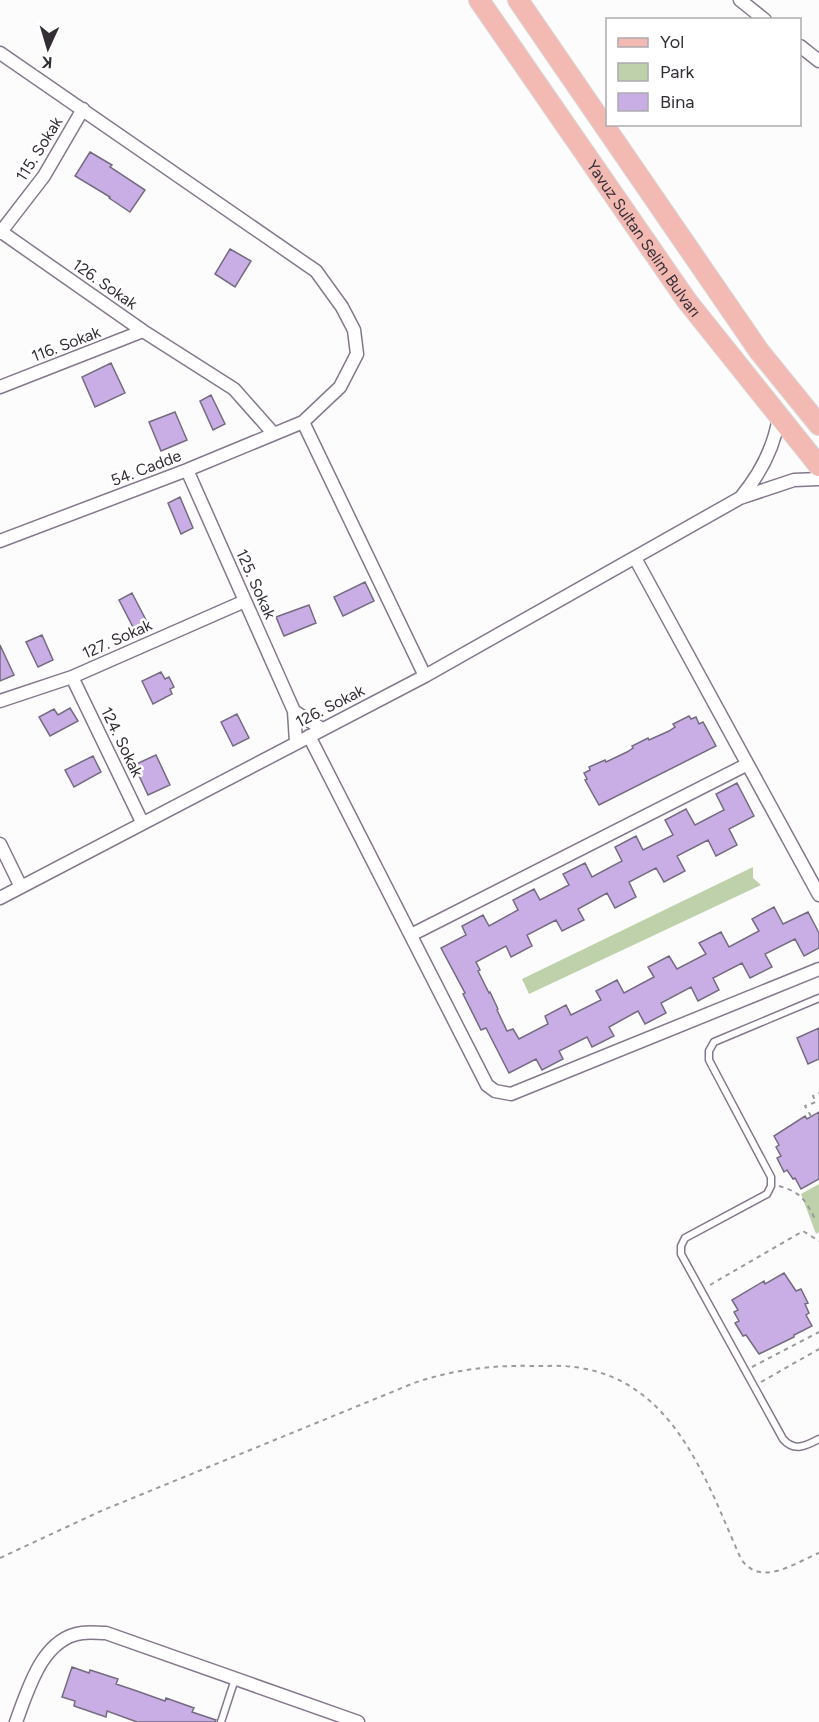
<svg xmlns="http://www.w3.org/2000/svg" width="819" height="1722" font-family="Figtree,sans-serif">
  <style>
    .green { fill: #bfd1ab }
    .building { fill: #c8aee5; stroke: #756b81; stroke-width: 1.5 }
    .lines { fill: none; stroke-linecap: round; stroke-linejoin: round }
    .service-casing { stroke: #85778c; stroke-width: 9 }
    .minor-casing { stroke: #85778c; stroke-width: 15 }
    .primary-casing { stroke: #dad9db; stroke-width: 22 }
    .path { stroke: #9c9a9e; stroke-width: 2; stroke-dasharray: 4.5 4.5; stroke-linecap: butt }
    .service { stroke: #fff; stroke-width: 6 }
    .minor { stroke: #fff; stroke-width: 12 }
    .primary { stroke: #f2bab2; stroke-width: 20 }
    .labels { text-anchor: middle; dominant-baseline: central; stroke-width: 5; stroke-linejoin: round; paint-order: stroke }
    .street-label { font-size: 16px; fill: #332d36; stroke: #fff }
  </style>
  <rect width="100%" height="100%" fill="#fcfcfc"/>
  <path class="green" d="M753,867V878L761,885L529,994L522,979Z
    M819,1184V1232L816,1234L801,1194Z"/>
  <path class="building" d="M90,152L112,165L110,167L145,190L130,212L109,198L110,197L75,176Z
    M230,249L251,261L235,287L215,274Z
    M111,363L125,393L95,407L82,377Z
    M211,395L225,424L213,430L200,401Z
    M175,412L187,440L161,451L149,422Z
    M180,497L193,528L181,534L168,503Z
    M365,582L374,601L343,616L334,597Z
    M132,593L147,622L134,629L119,600Z
    M309,605L316,623L284,636L276,617Z
    M42,635L53,660L38,667L26,642Z
    M0,645L14,675L0,681Z
    M161,672L165,679L169,677L174,687L170,689L172,694L153,704L142,681Z
    M70,708L78,721L50,736L39,717L54,709L58,715Z
    M237,714L249,738L233,746L221,722Z
    M689,716L691,719L696,717L699,724L703,722L716,746L599,805L585,780L587,779L584,773L590,770L589,767L605,760L606,762L627,752L633,748L632,746L648,738L649,740L669,731L675,727L673,724Z
    M156,755L170,785L148,795L134,765Z
    M93,756L101,772L74,787L65,770Z
    M737,783L754,816L729,829L737,845L716,856L708,840L677,856L685,871L664,882L656,868L629,882L636,897L615,908L607,893L578,909L584,920L562,931L556,920L527,935L532,946L511,957L506,946L476,962L480,970L478,971L489,993L490,992L498,1009L497,1010L507,1031L513,1029L519,1039L548,1024L545,1016L566,1005L571,1015L601,1000L596,991L617,980L624,993L654,977L648,967L669,956L677,969L706,954L699,943L721,932L729,947L759,931L752,919L774,907L783,924L808,912L819,933V948L804,956L795,939L765,954L772,967L750,978L742,963L713,978L719,990L698,1001L691,987L661,1003L666,1013L645,1024L638,1011L609,1027L614,1036L592,1047L587,1037L559,1051L563,1059L542,1070L536,1059L509,1073L486,1028L481,1030L463,994L465,993L441,948L466,935L462,926L483,915L489,926L518,910L513,900L534,889L540,900L569,885L563,874L585,863L592,877L622,861L615,847L636,836L643,850L673,835L665,820L686,809L695,825L724,810L716,794Z
    M819,1028V1059L808,1064L797,1038Z
    M819,1112V1179L801,1189L795,1178L793,1179L787,1170L784,1172L777,1158L781,1156L776,1147L779,1145L774,1136L805,1116L807,1119Z
    M784,1273L796,1291L801,1289L808,1303L805,1304L809,1313L806,1315L812,1326L794,1335V1337L759,1354L746,1335L743,1336L735,1323L739,1321L734,1312L738,1310L732,1300L764,1281L765,1284Z
    M72,1667L89,1673L90,1670L118,1679L116,1684L134,1690L165,1701L166,1698L194,1708L192,1712L216,1720L215,1722H137L107,1711L106,1717L74,1706L75,1701L62,1697Z"/>
  <g class="lines">
    <defs>
      <path id="service" d="M819,998L714,1042L709,1051V1060L771,1177V1186L767,1194L685,1238L681,1246V1254L783,1439C794,1452 806,1446 819,1439
        M221,1722L235,1679"/>
      <path id="minor" d="M740,0L765,20
        M800,46L819,61
        M0,53L316,271L342,307L354,330L357,354L340,387L303,422L187,470L0,541
        M0,231L143,331L234,389L273,433
        M0,233L44,176L83,109
        M0,387L143,331
        M187,470L294,711L296,742
        M741,497C761,473 774,448 779,417
        M635,558L819,895
        M425,676L740,498L794,480L819,479
        M72,677L142,822
        M0,701L72,677L245,601
        M294,711L322,729
        M309,736L487,1085L495,1091L511,1094L819,969
        M0,844L21,887
        M0,898L425,676L303,422
        M411,935L746,765
        M16,1722C28,1690 42,1638 82,1633C90,1632 98,1633 106,1633L358,1722"/>
      <g id="primary">
        <path id="s1" d="M479,0L687,301L819,466"/>
        <path d="M518,0L759,351L819,425"/>
      </g>
    </defs>
    <use href="#service" class="service-casing"/>
    <use href="#minor" class="minor-casing"/>
    <use href="#primary" class="primary-casing"/>
    <path class="path" d="M811,1116L805,1106L816,1102L813,1096L819,1093
      M779,1186C800,1192 804,1198 814,1217L819,1218
      M710,1285L803,1231L819,1241
      M752,1367L819,1332
      M761,1382L819,1349
      M0,1558L101,1511L414,1383C455,1369 493,1365 536,1366C551,1366 566,1365 581,1368C676,1384 707,1483 741,1559C761,1588 794,1563 819,1553"/>
    <use href="#service" class="service"/>
    <use href="#minor" class="minor"/>
    <use href="#primary" class="primary"/>
  </g>
  <g class="labels">
    <g class="street-label">
      <text transform="translate(39 149) rotate(-58)">115. Sokak</text>
      <text stroke="none"><textPath href="#s1" startOffset="290">Yavuz Sultan Selim Bulvarı</textPath></text>
      <text transform="translate(105 284) rotate(35)">126. Sokak</text>
      <text transform="translate(66 344) rotate(-21)">116. Sokak</text>
      <text transform="translate(146 468) rotate(-21)">54. Cadde</text>
      <text transform="translate(256 584) rotate(66)">125. Sokak</text>
      <text transform="translate(117 639) rotate(-24)">127. Sokak</text>
      <text transform="translate(330 706) rotate(-27)">126. Sokak</text>
      <text transform="translate(122 742) rotate(64)">124. Sokak</text>
    </g>
  </g>
  <rect x="606" y="18" width="195" height="108" fill="#ffffff" stroke="#adabaf" stroke-width="1.5"/>
  <rect x="618" y="38" width="30" height="9" fill="#f2bab2" stroke="#adabaf" stroke-width="1.5"/>
  <text x="660" y="48" font-size="18" fill="#332d36">Yol</text>
  <rect x="618" y="63" width="30" height="18" fill="#bfd1ab" stroke="#adabaf" stroke-width="1.5"/>
  <text x="660" y="78" font-size="18" fill="#332d36">Park</text>
  <rect x="618" y="93" width="30" height="18" fill="#c8aee5" stroke="#adabaf" stroke-width="1.5"/>
  <text x="660" y="108" font-size="18" fill="#332d36">Bina</text>
  <g transform="translate(48 48) rotate(184)" stroke="#ffffff" stroke-width="4.5" paint-order="stroke">
  <path d="M0-4.5L10 22L0 15L-10 22Z" fill="#332d36"/>
  <text y="-9" font-size="16" font-weight="bold" text-anchor="middle" fill="#332d36">K</text>
  </g>
</svg>
